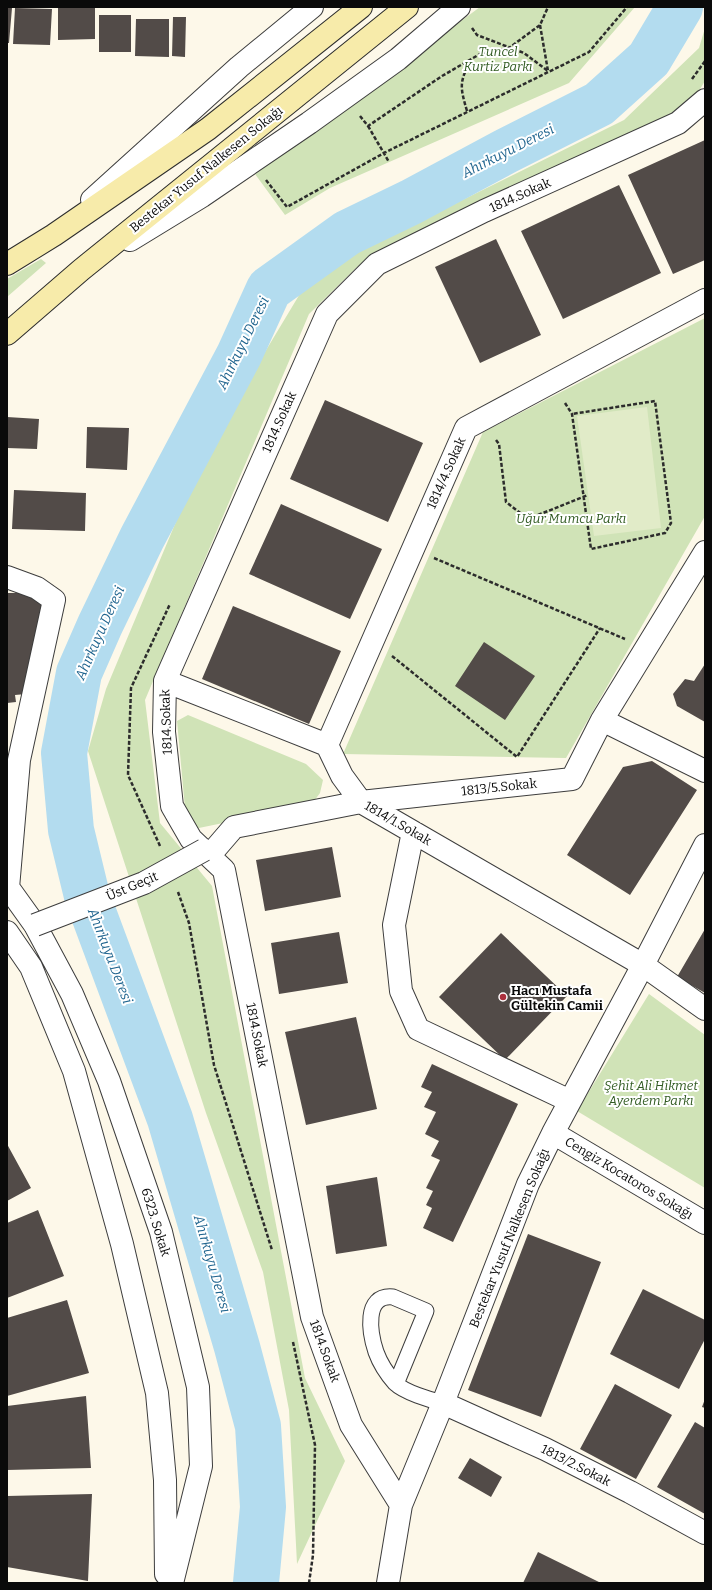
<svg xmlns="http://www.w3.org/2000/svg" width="712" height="1590" font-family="Bitter,serif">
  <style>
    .green { fill: #d0e3b7 }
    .pitch { fill: #e1ebc8 }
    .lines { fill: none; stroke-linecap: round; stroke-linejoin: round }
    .river { stroke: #b3dcef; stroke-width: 46 }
    .building { fill: #524b48 }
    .lane-casing { stroke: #3d3d3d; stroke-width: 17 }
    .street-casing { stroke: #3d3d3d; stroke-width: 24 }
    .secondary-casing { stroke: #2c2c2c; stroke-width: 24 }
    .path { stroke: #2c2c2c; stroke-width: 2.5; stroke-dasharray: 4 2; stroke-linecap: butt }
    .lane { stroke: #fff; stroke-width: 15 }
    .street { stroke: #fff; stroke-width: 22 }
    .secondary { stroke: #f7ebaa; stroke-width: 22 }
    .street-bridge-casing { stroke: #3d3d3d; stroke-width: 24; stroke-linecap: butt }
    .street-bridge { stroke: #fff; stroke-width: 22 }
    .poi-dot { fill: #ac303d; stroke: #fff; stroke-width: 1.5 }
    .labels { text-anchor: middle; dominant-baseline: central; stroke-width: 4; stroke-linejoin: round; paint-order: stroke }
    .park-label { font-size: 13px; font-style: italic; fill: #315b22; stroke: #fff }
    .street-label { font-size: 13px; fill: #0a0a0a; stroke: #fff }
    .poi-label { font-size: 13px; font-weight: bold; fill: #0a0a0a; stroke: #fff; text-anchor: start }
    .water-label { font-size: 14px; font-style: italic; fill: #20658f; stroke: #fff }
  </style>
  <rect width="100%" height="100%" fill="#fdf8e9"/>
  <path class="green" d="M480,7H635L569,83L330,188L285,215L255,174Z
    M705,28V81L684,115L482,206L357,267L309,314L145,700L160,823L212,886L305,1378L345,1461L297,1564L289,1410L263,1272L206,1113L88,751L106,689L206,450L301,292L342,254L422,220L624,120L699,48Z
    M41,259L46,263L7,297V279Z
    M705,318V516L566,758L343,754L483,432Z
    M188,715L306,764L323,780L320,793L311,805L194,829L185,808L177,721Z
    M649,994L705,1035V1188L577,1111Z"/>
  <path class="pitch" d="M647,407L661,528L594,536L577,416Z"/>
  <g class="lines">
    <path class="river" d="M256,1583L263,1507L258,1426L237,1347L170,1119L87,896L71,830L64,753L79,673L100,625L142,538L239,355L269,289L347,233L411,202L506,151L599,104L649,59L680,7"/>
  </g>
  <path class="building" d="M7,7L12,8L9,43H7Z
    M58,7H95V39L58,40Z
    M15,8L52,9L50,45L13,44Z
    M99,15H131V52H99Z
    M173,17H186L185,57L172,56Z
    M136,19H169V57L135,56Z
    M705,140V260L673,274L628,175Z
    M619,185L661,273L563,319L521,231Z
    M496,239L541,335L480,363L435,267Z
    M325,400L423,443L388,522L290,479Z
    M7,417L39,419L37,449L7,448Z
    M87,427L129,428L127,470L86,468Z
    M14,490L86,493L85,531L12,529Z
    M281,504L382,549L350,619L249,574Z
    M7,593H41L47,600L26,694L15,695L16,702L7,703Z
    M233,606L341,651L309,724L202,679Z
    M484,642L535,676L505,720L455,686Z
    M705,664V722L677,706L673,694L685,679L694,681Z
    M652,761L697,790L630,895L567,855L623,767Z
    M332,847L341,897L265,911L256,860Z
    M705,929V993L677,977Z
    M339,932L348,983L279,994L271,943Z
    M501,933L567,996L505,1060L439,997Z
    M356,1017L377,1109L306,1125L285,1032Z
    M432,1064L518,1104L453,1242L423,1228L432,1208L426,1205L433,1191L426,1188L440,1160L431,1156L439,1141L425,1134L436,1112L424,1107L432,1092L421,1087Z
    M7,1144L31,1188L7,1201Z
    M377,1177L387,1246L336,1254L326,1186Z
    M38,1210L64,1276L7,1298V1223Z
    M528,1234L601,1262L541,1417L468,1390Z
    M643,1289L705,1320V1339L679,1389L610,1354Z
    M67,1300L89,1373L7,1396V1318Z
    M615,1384L672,1415L636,1479L580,1449Z
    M86,1396L91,1468L7,1470V1406Z
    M705,1399V1408L702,1407Z
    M695,1422L705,1428V1514L657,1487Z
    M470,1458L502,1477L491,1497L458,1478Z
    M92,1494L88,1581L7,1567V1496Z
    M538,1552L601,1583H523Z"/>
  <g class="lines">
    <defs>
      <path id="lane" d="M396,1384L426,1311L393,1297C363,1294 370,1334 376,1352C380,1363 387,1374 395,1383C404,1392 430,1400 443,1403"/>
      <path id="street" d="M92,200L239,67L312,7
        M130,240L202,196L309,123L398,59L459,7
        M7,577L37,588L54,600L19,760L8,888
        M165,681L327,745L342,776L361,802L643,965L705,1009
        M602,720L705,771
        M327,745L466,428L705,300
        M413,832L394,925L401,991L418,1029L570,1101
        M209,856L234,827L361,802L572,779L602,720L705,552
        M7,886L35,925L72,994L109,1081L161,1232L198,1387L201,1466L172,1583
        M7,932L31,967L74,1071L122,1244L157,1393L165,1480L166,1574
        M553,1133L705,1223
        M443,1403L545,1449L630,1492L705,1533
        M401,1505L351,1425L312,1317L224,870L191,839L172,806L164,732L165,681L327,314L377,264L484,211L678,123L705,100
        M388,1583L401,1505L443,1403L528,1184L553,1133L643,965L705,845"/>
      <path id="secondary" d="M7,264L54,235L208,129L361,7
        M7,334L81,270L407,7"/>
    </defs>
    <use href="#lane" class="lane-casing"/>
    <use href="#street" class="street-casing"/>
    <use href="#secondary" class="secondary-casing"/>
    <path class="path" d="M540,25L548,71
      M472,28L477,35L524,53L548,71
      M692,79L705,61
      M467,111C460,87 459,82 471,60
      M360,116L368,126L442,76L480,54L509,48L540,25L548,7
      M368,126L389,162
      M266,180L287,207L384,153L589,52L627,7
      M565,403L572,414L591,549L665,533L671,523L655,401L572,414
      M496,440L499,444L506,502L528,519L588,495
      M434,558L625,639
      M392,656L517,757L600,628
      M160,846L128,775L131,688L170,604
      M178,892L189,923L214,1065L272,1250
      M293,1342L315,1445L313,1555L309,1583"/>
    <use href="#lane" class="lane"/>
    <use href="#street" class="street"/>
    <use href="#secondary" class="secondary"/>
    <defs>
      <path id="street-bridge" d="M35,925L144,883L204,850"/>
    </defs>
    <use href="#street-bridge" class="street-bridge-casing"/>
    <use href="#street-bridge" class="street-bridge"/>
  </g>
  <circle class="poi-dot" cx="503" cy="997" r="4"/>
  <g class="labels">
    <g class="park-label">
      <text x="498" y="51">Tuncel<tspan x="498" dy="15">Kurtiz Parkı</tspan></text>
      <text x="571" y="518">Uğur Mumcu Parkı</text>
      <text x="651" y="1085">Şehit Ali Hikmet<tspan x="651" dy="15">Ayerdem Parkı</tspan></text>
    </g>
    <g class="street-label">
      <text transform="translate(206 169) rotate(-39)">Bestekar Yusuf Nalkesen Sokağı</text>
      <text transform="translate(520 195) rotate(-24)">1814.Sokak</text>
      <text transform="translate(279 422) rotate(-66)">1814.Sokak</text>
      <text transform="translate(446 473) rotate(-66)">1814/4.Sokak</text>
      <text transform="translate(166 722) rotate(-92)">1814.Sokak</text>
      <text transform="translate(499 787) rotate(-6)">1813/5.Sokak</text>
      <text transform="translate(398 823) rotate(30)">1814/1.Sokak</text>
      <text transform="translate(132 886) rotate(-23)">Üst Geçit</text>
      <text transform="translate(257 1035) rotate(79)">1814.Sokak</text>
      <text transform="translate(629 1178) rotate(31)">Cengiz Kocatoros Sokağı</text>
      <text transform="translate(156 1222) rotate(73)">6323. Sokak</text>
      <text transform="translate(509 1238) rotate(-68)">Bestekar Yusuf Nalkesen Sokağı</text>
      <text transform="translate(325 1351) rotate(70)">1814.Sokak</text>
      <text transform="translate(576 1465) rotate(27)">1813/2.Sokak</text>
    </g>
    <g class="poi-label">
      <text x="511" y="990">Hacı Mustafa<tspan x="511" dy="15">Gültekin Camii</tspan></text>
    </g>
    <g class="water-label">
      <text transform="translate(508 151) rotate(-27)">Ahırkuyu Deresi</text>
      <text transform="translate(243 343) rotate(-64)">Ahırkuyu Deresi</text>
      <text transform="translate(100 633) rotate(-66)">Ahırkuyu Deresi</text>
      <text transform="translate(110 956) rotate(69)">Ahırkuyu Deresi</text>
      <text transform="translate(212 1264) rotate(74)">Ahırkuyu Deresi</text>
    </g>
  </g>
  <rect width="712" height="1590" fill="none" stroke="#0a0a0a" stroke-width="16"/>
</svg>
